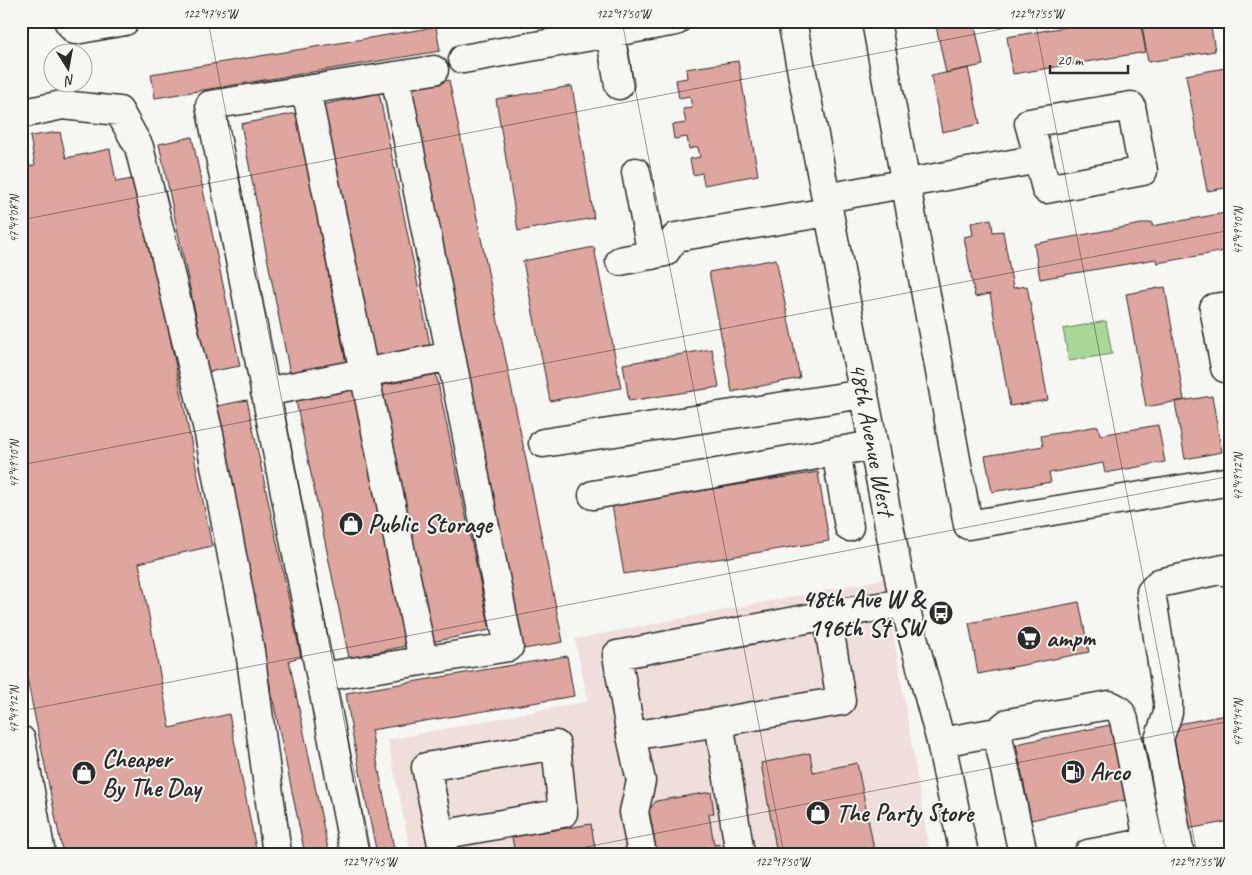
<svg xmlns="http://www.w3.org/2000/svg" width="1252" height="875" font-family="Caveat,sans-serif">
  <style>
    .built { fill: #efded9 }
    .green { fill: #a8d898; stroke: #6a8262 }
    .building { fill: #dfa59f; stroke: #2b2b2b }
    .lines { fill: none; stroke-linecap: round; stroke-linejoin: round }
    .minor-casing { stroke: #2b2b2b; stroke-width: 31 }
    .minor { stroke: #f6f6f2; stroke-width: 28 }
    .ticks { fill: none; stroke: #2b2b2b; stroke-width: 1; stroke-opacity: 0.45 }
    .labels { text-anchor: middle; dominant-baseline: central; stroke-width: 4; stroke-linejoin: round; paint-order: stroke }
    .street-label { font-size: 25px; fill: #2b2b2b; stroke: #f6f6f2 }
    .poi-label { font-size: 25px; font-weight: bold; fill: #2b2b2b; stroke: #f6f6f2; text-anchor: start }
    .neatline { fill: none; stroke: #2b2b2b; stroke-width: 2 }
    .ticks-label { font-size: 12px; text-anchor: middle; fill: #2b2b2b }
  </style>
  <rect width="100%" height="100%" fill="#f6f6f2"/>
  <filter id="ink" filterUnits="userSpaceOnUse"><feTurbulence type="fractalNoise" baseFrequency=".02" numOctaves="2"/><feDisplacementMap in="SourceGraphic" scale="10" xChannelSelector="R" yChannelSelector="G"/><feConvolveMatrix kernelMatrix="1 2 1 2 8 2 1 2 1" color-interpolation-filters="sRGB"/></filter>
  <g filter="url(#ink)">
    <path class="built" d="M884,579L930,854H411L388,740L588,701L575,639Z"/>
    <path class="green" d="M1106,321L1112,354L1069,361L1063,329Z"/>
    <path class="building" d="M935,21H974L983,65L946,73Z
      M1100,21H1140L1146,52L1013,74L1007,37Z
      M1167,21H1210L1215,51L1148,62L1142,26Z
      M436,27L440,51L155,98L151,74Z
      M738,61L758,175L704,185L702,173L693,175L690,159L700,157L698,147L689,149L687,137L674,139L672,125L686,123L683,109L692,108L690,96L679,98L676,80L687,78L686,69Z
      M968,68L980,124L942,132L931,76Z
      M1225,68L1231,99V187L1207,191L1186,75Z
      M449,80L563,642L524,649L410,87Z
      M572,86L594,218L518,231L496,99Z
      M379,93L430,345L373,357L322,105Z
      M297,113L346,363L290,374L241,124Z
      M60,132L66,158L110,149L116,182L138,178L212,546L139,563L170,728L229,714L257,854H63L21,649V168L35,165L30,136Z
      M192,137L240,366L208,372L159,144Z
      M1231,212V250L1157,263L1156,259L1040,279L1034,244L1152,222V226Z
      M991,219L993,232L1003,231L1013,288L1027,286L1048,400L1010,406L990,294L975,297L964,237L973,235L971,223Z
      M594,247L621,388L550,401L523,261Z
      M776,259L800,378L732,392L709,272Z
      M1165,287L1184,400L1146,407L1126,294Z
      M712,349L719,387L629,401L623,364Z
      M436,374L490,630L432,642L379,386Z
      M354,389L406,646L349,658L296,401Z
      M1212,396L1222,452L1185,459L1175,402Z
      M247,400L301,657L289,660L329,854H305L212,407Z
      M1158,425L1165,462L1105,473L1103,463L1049,473L1051,482L992,492L985,456L1043,446L1041,436L1098,426L1100,435Z
      M818,472L829,541L624,574L612,505Z
      M1079,602L1089,652L978,674L969,623Z
      M567,656L574,696L371,730L395,854H377L352,733L346,693Z
      M1231,714V821L1187,829L1168,726Z
      M1115,724L1130,799L1031,820L1016,744Z
      M810,753L813,772L857,763L875,854H777L761,763Z
      M711,792L714,813L709,814L714,845L719,844L721,854H657L649,810L656,801Z
      M591,824L596,854H515L512,837Z"/>
    <g class="lines">
      <defs>
        <path id="minor" d="M68,21L75,30L125,21
          M792,21L904,603L941,742L964,854
          M876,21L968,525L1231,481
          M610,33L619,85
          M463,59L676,21
          M306,90L423,660
          M21,114L62,105L119,111L139,147L209,434L250,651L277,854
          M636,172L652,255
          M826,198L1039,159L1046,189L1143,171L1131,106L1029,123L1039,159
          M620,261L665,252L676,237L828,212
          M1231,306L1214,308L1225,368L1231,370
          M265,392L451,356
          M543,443L864,394
          M836,451L849,527
          M593,495L873,445
          M321,677L509,647L395,76
          M631,736L617,655L827,615
          M21,740L41,854
          M941,742L997,732
          M440,835L563,813L556,745L426,767L444,854
          M355,854L210,105L434,70
          M642,854L634,812L641,781L631,736L719,722
          M740,854L719,722L841,701L827,615L904,603
          M1023,854L997,732L1008,723L1109,705C1118,708 1121,711 1124,720L1151,854
          M1088,854L1149,842
          M1180,854L1159,739L1168,713V701L1151,592L1159,583L1224,569L1231,574"/>
      </defs>
      <use href="#minor" class="minor-casing"/>
      <use href="#minor" class="minor"/>
    </g>
  </g>
  <path class="ticks" d="M208,21L370,854M622,21L784,854M1035,21L1197,854M21,220L1043,21M21,465L1231,230M21,711L1231,476M550,854L1231,721"/>
  <defs>
    <symbol id="shop-disc" viewBox="-11 -11 22 22"><circle r="9.5" fill="#2b2b2b" stroke="#f6f6f2"/><path d="M-5-2.5h2.3a2.7 3.5 0 0 1 5.4 0H5L5.5 6h-11ZM-1.5-2.5h3a1.5 2.3 0 0 0-3 0Z" fill="#fff"/></symbol>
    <symbol id="bus-disc" viewBox="-11 -11 22 22"><circle r="9.5" fill="#2b2b2b" stroke="#f6f6f2"/><path d="M-5-6H5V4H4V6H2V4H-2V6H-4V4H-5ZM-3.5-4V0h7V-4ZM-3.5 1.2v1.5H-2V1.2ZM2 1.2v1.5H3.5V1.2Z" fill="#fff"/></symbol>
    <symbol id="supermarket-disc" viewBox="-11 -11 22 22"><circle r="9.5" fill="#2b2b2b" stroke="#f6f6f2"/><path d="M-6-5.5h2.5l.6 2H6L4.5 2H-2.5L-4.4-4H-6ZM-1.5 3.2a1.3 1.3 0 1 0 .1 0ZM3 3.2a1.3 1.3 0 1 0 .1 0Z" fill="#fff"/></symbol>
    <symbol id="fuel-disc" viewBox="-11 -11 22 22"><circle r="9.5" fill="#2b2b2b" stroke="#f6f6f2"/><path d="M-5.5-6h7V0h2V4h1.3V-2.5L3-4.5l.8-.8L6-3V5H2.5V1h-1V6h-7ZM-4.2-4.7v3.2H.2V-4.7Z" fill="#fff"/></symbol>
  </defs>
  <g fill-rule="evenodd">
    <use href="#shop-disc" x="337" y="510" width="28" height="28"/>
    <use href="#bus-disc" x="927" y="599" width="28" height="28"/>
    <use href="#supermarket-disc" x="1015" y="624" width="28" height="28"/>
    <use href="#fuel-disc" x="1059" y="758" width="28" height="28"/>
    <use href="#shop-disc" x="70" y="759" width="28" height="28"/>
    <use href="#shop-disc" x="804" y="799" width="28" height="28"/>
  </g>
  <g class="labels">
    <g class="street-label">
      <text transform="translate(872 439) rotate(79)">48th Avenue West</text>
    </g>
    <g class="poi-label">
      <text x="368" y="524">Public Storage</text>
      <text x="924" y="599" text-anchor="end">48th Ave W &amp;<tspan x="924" dy="29">196th St SW</tspan></text>
      <text x="1046" y="638">ampm</text>
      <text x="102" y="759">Cheaper<tspan x="102" dy="29">By The Day</tspan></text>
      <text x="1090" y="772">Arco</text>
      <text x="836" y="813">The Party Store</text>
    </g>
  </g>
  <rect width="1252" height="875" fill="none" stroke="#f6f6f2" stroke-width="55"/>
  <g transform="translate(68 68) rotate(169)"><circle r="24" fill="#f6f6f2" stroke="#a5a5a2"/>
  <path d="M0-4L9 19L0 12L-9 19Z" fill="#2b2b2b"/>
  <text y="-8" font-size="14" font-weight="bold" text-anchor="middle" fill="#2b2b2b">N</text>
  </g>
  <path d="M1050 65v8h78v-8" fill="none" stroke="#2b2b2b" stroke-width="2.5"/>
  <text x="1057" y="65" font-size="15" fill="#2b2b2b" stroke="#f6f6f2" stroke-width="4" paint-order="stroke">20 m</text>
  <rect x="28" y="28" width="1196" height="820" class="neatline"/>
  <g class="ticks-label">
    <text x="210" y="18">122°17'45"W</text>
    <text x="623" y="18">122°17'50"W</text>
    <text x="1036" y="18">122°17'55"W</text>
    <text transform="translate(14 219) rotate(-90)" y="4">47°49'08"N</text>
    <text transform="translate(1238 231) rotate(-90)" y="4">47°49'10"N</text>
    <text transform="translate(14 464) rotate(-90)" y="4">47°49'10"N</text>
    <text transform="translate(1238 477) rotate(-90)" y="4">47°49'12"N</text>
    <text transform="translate(14 710) rotate(-90)" y="4">47°49'12"N</text>
    <text transform="translate(1238 723) rotate(-90)" y="4">47°49'14"N</text>
    <text x="369" y="866">122°17'45"W</text>
    <text x="782" y="866">122°17'50"W</text>
    <text x="1196" y="866">122°17'55"W</text>
  </g>
</svg>
